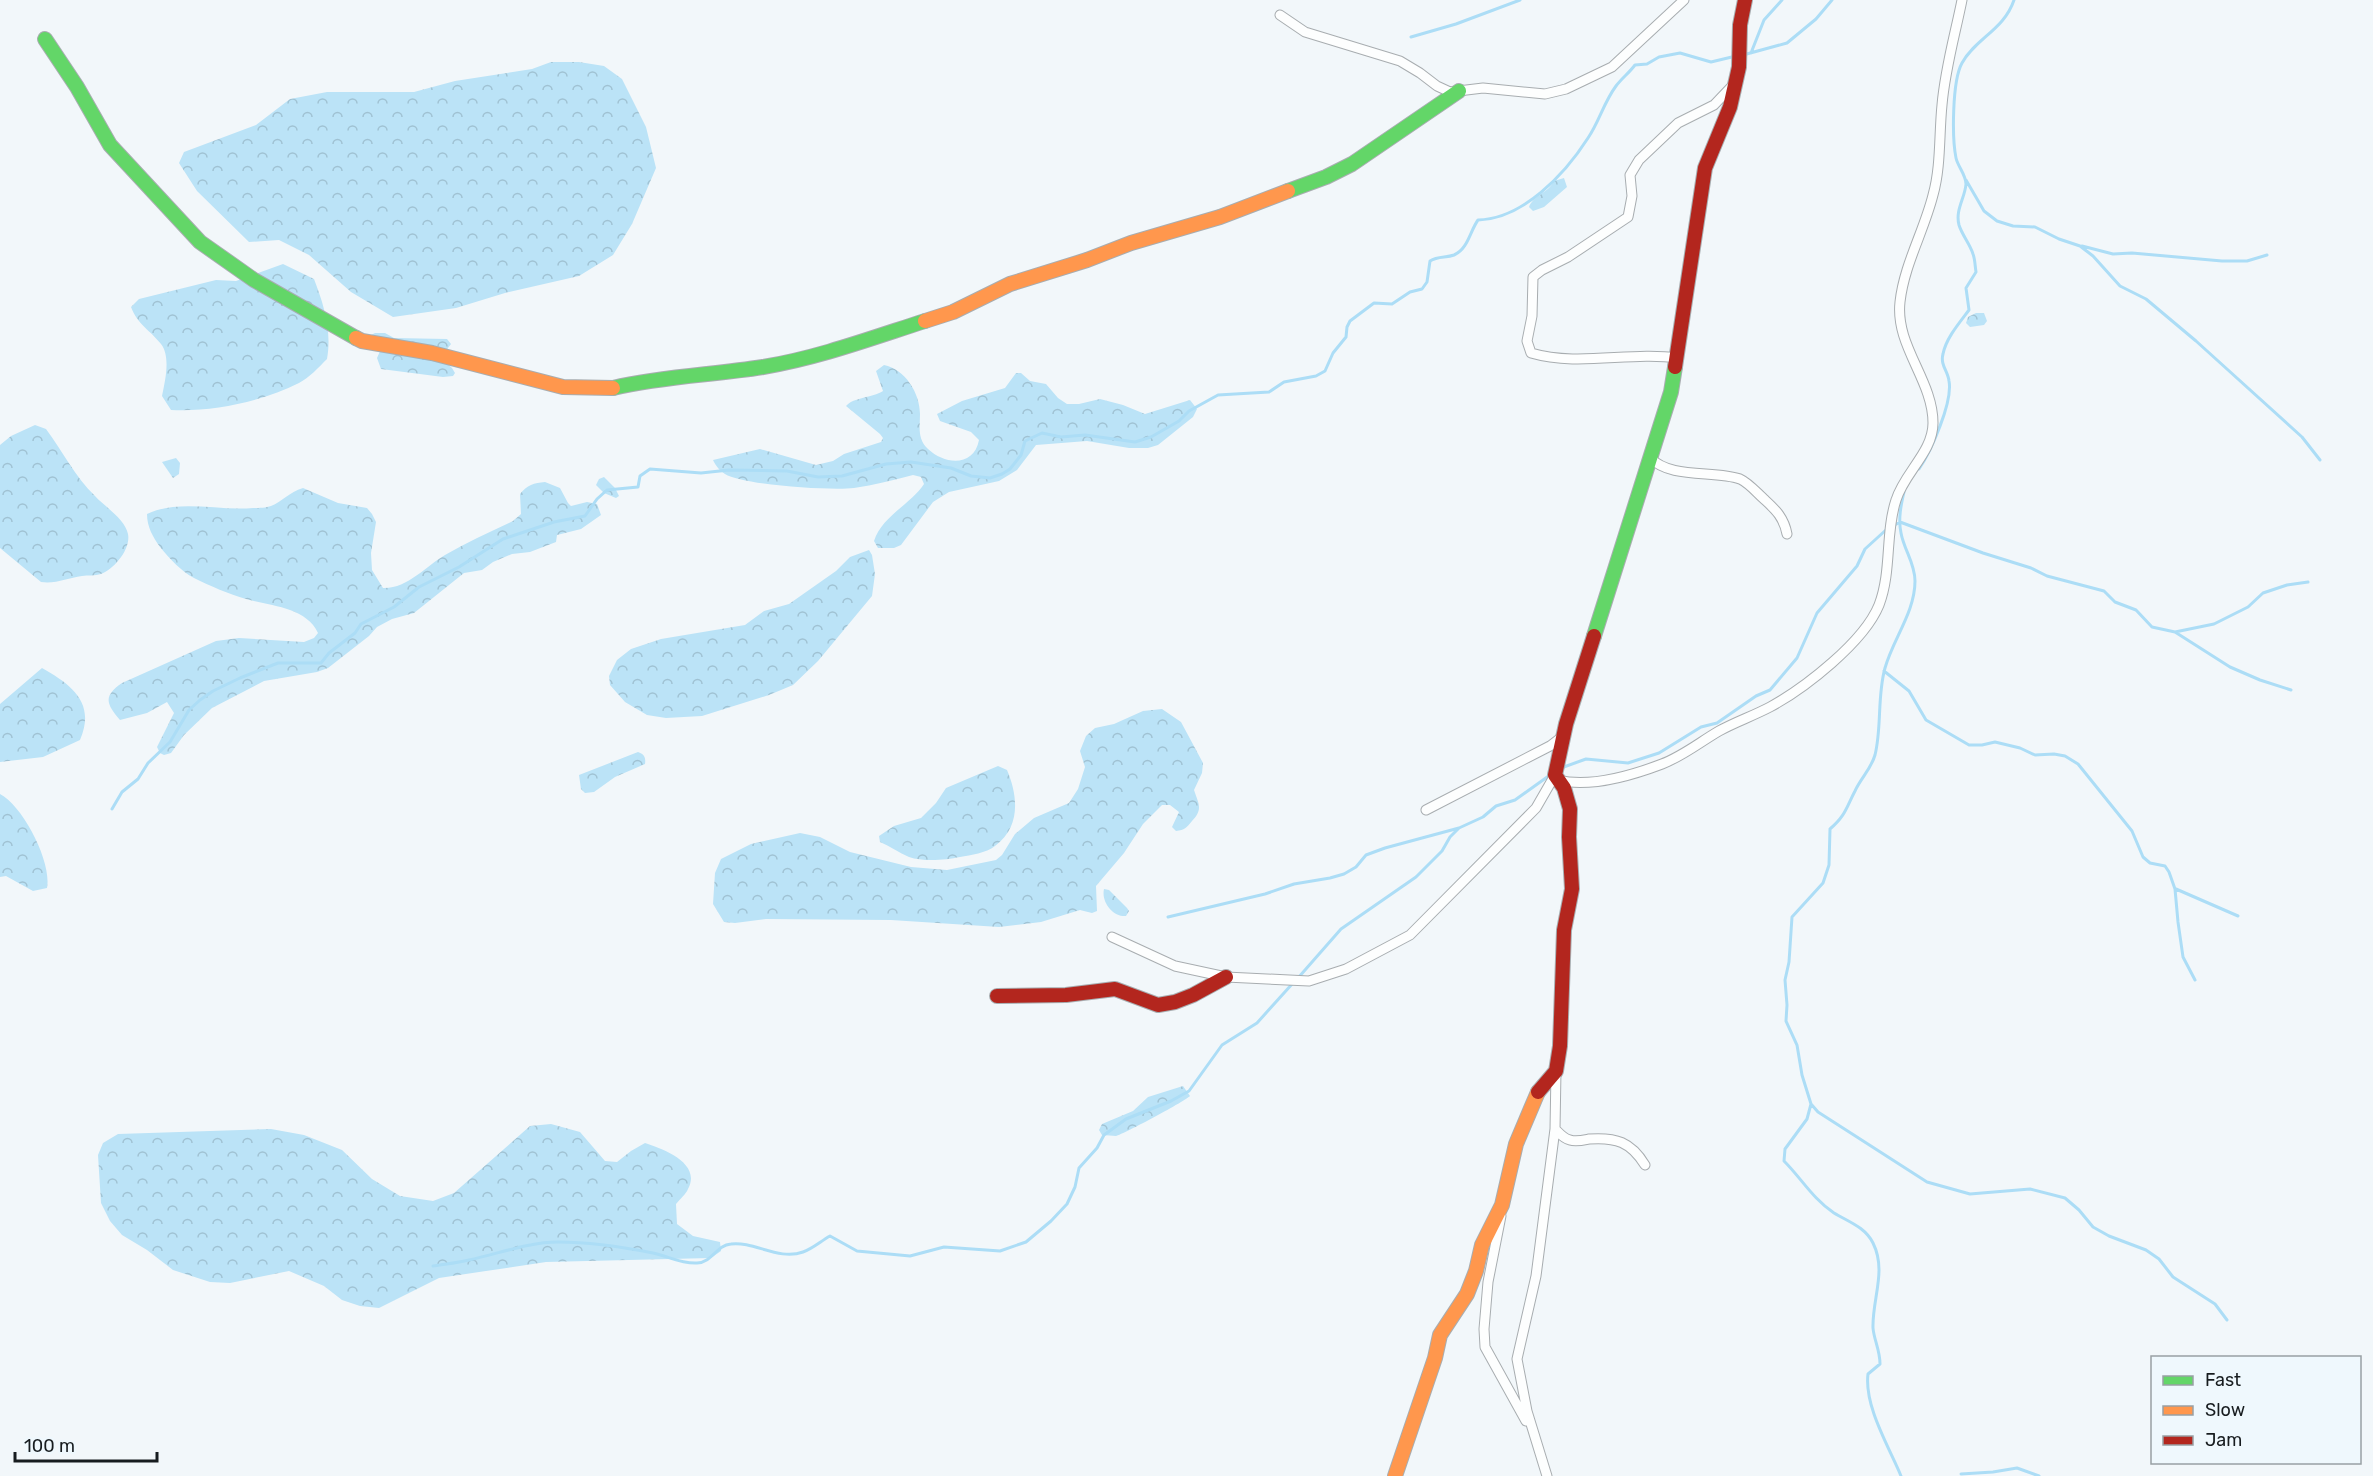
<svg xmlns="http://www.w3.org/2000/svg" width="2373" height="1476" font-family="Rubik,sans-serif">
  <style>
    .forest { fill: url(#forest-crowns) }
    .lines { fill: none; stroke-linecap: round; stroke-linejoin: round }
    .stream { stroke: #acddf6; stroke-width: 3 }
    .street-casing { stroke: #a8adb0; stroke-width: 11 }
    .fast-casing { stroke: #a8adb0; stroke-width: 16 }
    .slow-casing { stroke: #a8adb0; stroke-width: 16 }
    .jam-casing { stroke: #a8adb0; stroke-width: 16 }
    .street { stroke: #fdfefe; stroke-width: 9 }
    .fast { stroke: #63d668; stroke-width: 14 }
    .slow { stroke: #ff974d; stroke-width: 14 }
    .jam { stroke: #b3261e; stroke-width: 14 }
  </style>
  <defs>
    <pattern id="forest-crowns" width="20" height="18" patternUnits="userSpaceOnUse" patternTransform="scale(1.5)"><rect width="20" height="18" fill="#bbe3f7"/><path d="M2 6a3 3 0 1 1 6 0M12 15a3 3 0 1 1 6 0" fill="none" stroke="#a0c2d3"/></pattern>
  </defs>
  <rect width="100%" height="100%" fill="#f2f7fa"/>
  <path class="forest" d="M551,62H579L604,66L622,79L646,127L656,168L632,224L613,255L579,276L505,293L456,308L393,317L351,292L309,255L279,240L249,242L197,191L179,163L184,152L256,125L290,99L327,92H414L455,81L532,69Z
    M1564,178L1567,187L1544,207L1533,211L1529,207C1533,196 1549,192 1554,181Z
    M283,264L314,279C324,305 332,331 327,359C319,367 309,378 299,383C261,402 213,412 171,410L162,396C165,381 171,357 161,344C150,330 138,325 131,307L139,299L216,280L236,281Z
    M1976,313H1984L1987,321L1984,325L1970,327L1966,323L1968,317Z
    M375,333H385L394,338L447,339L451,344L445,352L443,360L452,368L455,373L453,376L443,377L381,369L377,358L381,349L371,335Z
    M884,365C905,369 920,393 920,414C920,427 917,439 928,449C945,465 974,467 979,440L971,432L940,421L937,414L962,401L1005,388L1016,373H1021L1030,381L1046,384L1058,398L1067,404H1079L1100,399L1123,405L1145,414L1190,400L1197,409L1193,417L1158,445L1148,448H1129L1087,441L1036,445L1017,470L999,481L949,492L933,502L901,545L894,548H878L874,541C882,516 910,505 924,484L921,477L913,475C894,480 874,485 854,488C832,491 742,485 725,474C719,470 716,466 713,460L760,449L816,465L833,461L844,454L881,442L883,438L880,434L846,406C854,397 872,398 883,391L876,371Z
    M35,425L46,429C62,450 75,477 95,496C105,507 125,519 128,534C131,549 114,569 101,574C95,576 88,575 82,576C68,578 56,584 41,582L0,548V445L11,436Z
    M176,458L180,463L179,474L173,478L162,462Z
    M604,477L615,488L619,496L616,498L604,493L596,485L599,479Z
    M545,482L560,488L568,503L571,506L587,502L597,504L601,515L581,529L557,535L556,542L530,552L512,554L493,562L482,570L464,573L414,613L392,619L377,627L369,636L328,668L317,672L264,681L212,708L184,735L171,753L164,755L160,753L157,747L174,713L167,702L147,713L120,720C106,704 103,696 122,683L216,641L239,638L304,642L314,638L318,633C306,607 270,606 246,599C229,594 210,586 194,578C181,571 170,559 160,547C153,537 147,527 147,514C179,499 217,511 253,508C258,508 266,508 271,506C282,502 289,492 303,488L338,503L367,508L372,514L376,522L371,553L372,570L383,588C407,589 426,566 445,555C467,542 490,532 513,521L521,514L520,494C527,485 534,483 545,482Z
    M869,550L872,555L875,574L872,596L818,661L793,685L769,695L702,716L666,718L647,715L625,702L610,685L609,676L617,660L631,649L661,639L745,625L764,611L789,604L836,571L850,557Z
    M42,668C72,685 96,703 80,740L43,757L0,762V704Z
    M1162,709L1181,722L1203,763L1202,773L1194,790C1199,805 1203,809 1192,821C1186,828 1185,830 1176,831L1172,827L1179,812L1170,805H1162L1143,824L1124,853L1096,886L1097,911L1092,913L1080,910L1041,922L999,927L891,920L766,919L735,923L724,922L713,904L715,873L721,859L751,844L800,833L820,837L850,852L911,867L947,870L996,860L1002,855L1015,834L1034,818L1069,803L1078,789L1085,767L1080,751L1086,736L1095,728L1114,724L1143,711Z
    M638,752C644,754 646,757 645,764L615,777L594,792L585,793L581,789L579,775Z
    M998,766L1007,770C1018,796 1021,827 995,846C986,853 971,855 960,857C946,860 923,862 909,857C899,853 890,846 880,842L879,836L894,826L921,818L936,803L946,788Z
    M0,794C23,806 52,862 47,888L33,891L6,876L0,877Z
    M1104,889L1109,890L1127,908L1129,911L1126,916C1113,917 1101,902 1104,889Z
    M1183,1086L1190,1096C1187,1100 1124,1134 1116,1136C1112,1136 1107,1135 1102,1135L1099,1130L1102,1124L1133,1111L1148,1097Z
    M551,1124L580,1132L605,1161L617,1162L631,1151L645,1143C663,1149 702,1163 688,1189C686,1194 680,1199 676,1204L677,1224L693,1236L720,1242L721,1251L711,1258L546,1262L439,1278L379,1308L360,1306L342,1300L324,1286L289,1271L230,1283L210,1282L173,1270L147,1250L122,1235L110,1221L101,1203L98,1155L103,1143L118,1134L271,1129L304,1135L342,1150L372,1179L400,1196L433,1201L454,1193L530,1126Z"/>
  <g class="lines">
    <path class="stream" d="M1411,37L1456,24L1520,0
      M1751,53L1764,20L1782,0
      M1743,55L1787,43L1816,19L1832,0
      M1966,180L1984,211L1997,221L2013,226L2035,227L2059,239L2080,246L2093,256L2120,286L2146,299L2196,341L2302,437L2320,460
      M2082,246L2113,254L2132,253L2222,261H2247L2267,255
      M1919,469C1931,451 1953,402 1949,381C1948,371 1940,365 1943,354C1946,338 1960,322 1969,310L1966,288L1976,272C1975,266 1975,259 1973,254C1970,244 1962,235 1959,225C1955,210 1965,198 1966,184C1966,175 1958,167 1956,158C1952,138 1952,81 1962,63C1976,38 2004,30 2014,0
      M1893,526L1900,522L1983,553L2031,568L2047,576L2104,591L2115,602L2136,610L2152,627L2175,632L2230,667L2260,680L2291,690
      M2175,632L2214,624L2248,607L2263,593L2287,585L2308,582
      M1884,671L1909,691L1926,720L1969,745H1982L1995,742L2020,748L2035,755L2054,754L2065,756L2078,764L2132,831L2143,857L2150,863L2165,866L2169,872L2175,889L2178,922L2183,957L2195,980
      M1561,768L1586,759L1628,763L1659,753L1701,727L1717,723L1756,696L1770,690L1797,658L1817,613L1857,566L1865,549L1887,529
      M112,809L122,792L138,779L148,763L170,742L189,710L200,700L213,691L240,678L278,663H321L329,653L355,633L361,624L394,607L419,587L459,567L503,539L554,522L585,516L597,499L607,490L638,487L640,476L650,469L701,473L729,470L787,471L818,477L842,476L886,464L911,462L951,468L971,476L990,478L1002,474L1010,469L1021,455L1025,441L1042,433L1061,437L1085,435L1135,442L1151,437L1179,421L1189,411L1218,395L1269,392L1284,382L1316,376L1325,371L1333,353L1346,337L1347,327L1350,321L1374,303L1392,304L1410,292L1422,289L1427,282L1430,261C1438,256 1446,258 1454,255C1468,249 1470,231 1478,220C1523,219 1565,174 1588,138C1599,122 1604,102 1616,86C1622,78 1629,73 1635,65L1647,64L1659,57L1680,53L1711,62L1736,56
      M2176,889L2238,916
      M1168,917L1265,894L1294,884L1330,878L1344,874L1356,867L1366,855L1385,848L1459,828
      M1298,978L1341,929L1416,877L1442,851L1450,837L1459,828L1483,817L1496,806L1515,800L1550,775
      M1811,1104L1818,1112L1927,1182L1970,1194L2030,1189L2065,1198L2079,1210L2093,1227L2109,1236L2146,1250L2159,1259L2173,1277L2215,1304L2227,1320
      M433,1266C445,1264 457,1263 469,1260C498,1254 528,1242 558,1242C589,1242 623,1247 653,1253C668,1256 681,1264 697,1263C713,1262 716,1245 731,1244C754,1241 779,1261 803,1252C812,1249 821,1241 830,1236L857,1251L910,1256L944,1247L1000,1251L1026,1242L1051,1221L1067,1204L1075,1187L1079,1168L1097,1148L1104,1135L1126,1119L1171,1101L1189,1091L1222,1045L1257,1023L1293,983
      M1961,1474L1993,1472L2017,1468L2039,1476
      M1901,1476C1889,1447 1864,1406 1868,1374L1880,1364C1880,1350 1874,1340 1873,1328C1872,1299 1887,1271 1873,1243C1865,1227 1849,1222 1834,1213C1813,1199 1801,1178 1784,1161L1785,1149L1807,1119L1811,1104L1802,1075L1797,1045L1786,1021L1787,1005L1785,980L1789,962L1792,917L1823,883L1829,865L1830,829C1846,815 1846,808 1855,791C1861,778 1871,769 1875,755C1882,727 1877,696 1885,668C1893,639 1915,612 1915,581C1915,563 1904,550 1901,533C1898,519 1901,505 1904,492"/>
    <defs>
      <path id="street" d="M1280,15L1305,32L1400,61L1420,73L1437,86L1450,92L1483,88L1545,94L1566,89L1612,67L1684,0
        M1678,358C1630,351 1579,367 1531,353L1527,341L1532,316L1533,277L1542,270L1568,257L1628,217L1632,196L1630,175L1639,160L1678,123L1714,105L1734,84
        M1651,458C1669,479 1716,470 1740,479C1749,483 1758,494 1765,500C1776,510 1784,518 1787,534
        M1558,780C1589,788 1633,775 1662,764C1683,756 1700,742 1719,731C1735,722 1753,716 1770,707C1805,688 1864,642 1879,605C1892,571 1885,533 1896,500C1904,473 1933,452 1933,423C1933,380 1895,346 1900,302C1904,265 1924,231 1933,195C1941,167 1939,134 1942,105C1945,69 1955,35 1962,0
        M1426,810L1550,746L1563,736
        M1112,937L1175,966L1226,977L1309,981L1346,969L1410,935L1536,808L1555,775
        M1555,1129C1559,1133 1564,1139 1570,1140C1576,1142 1584,1140 1589,1139C1616,1137 1631,1142 1645,1165
        M1501,1216L1488,1282L1484,1329L1485,1347L1526,1421
        M1547,1476L1527,1411L1517,1359L1536,1276L1555,1129L1556,1071"/>
      <path id="fast" d="M45,39L77,87L110,145L200,242L254,280L356,338
        M1288,191L1326,177L1352,164L1459,91
        M613,388C663,376 713,375 763,367C818,358 872,338 925,321
        M1594,636L1671,392L1675,367"/>
      <path id="slow" d="M925,321L953,312L1010,284L1087,260L1131,243L1220,217L1288,191
        M356,338L362,341L432,353L563,387L613,388
        M1395,1476L1435,1358L1440,1335L1467,1294L1476,1271L1482,1245L1502,1205L1516,1144L1538,1092"/>
      <path id="jam" d="M1675,367L1705,168L1730,107L1739,67L1740,25L1745,0
        M997,996L1066,995L1115,989L1158,1005L1175,1002L1193,995L1226,977
        M1538,1092L1556,1071L1560,1046L1564,930L1572,889L1569,837L1570,809L1564,788L1555,775L1566,724L1594,636"/>
    </defs>
    <use href="#street" class="street-casing"/>
    <use href="#fast" class="fast-casing"/>
    <use href="#slow" class="slow-casing"/>
    <use href="#jam" class="jam-casing"/>
    <use href="#street" class="street"/>
    <use href="#fast" class="fast"/>
    <use href="#slow" class="slow"/>
    <use href="#jam" class="jam"/>
  </g>
  <rect x="2151" y="1356" width="210" height="108" fill="#eff8fd" stroke="#99a0a4" stroke-width="1.5"/>
  <rect x="2163" y="1376" width="30" height="9" fill="#63d668" stroke="#99a0a4" stroke-width="1.5"/>
  <text x="2205" y="1386" font-size="18" fill="#171c1f">Fast</text>
  <rect x="2163" y="1406" width="30" height="9" fill="#ff974d" stroke="#99a0a4" stroke-width="1.5"/>
  <text x="2205" y="1416" font-size="18" fill="#171c1f">Slow</text>
  <rect x="2163" y="1436" width="30" height="9" fill="#b3261e" stroke="#99a0a4" stroke-width="1.5"/>
  <text x="2205" y="1446" font-size="18" fill="#171c1f">Jam</text>
  <path d="M15 1452v9h142v-9" fill="none" stroke="#171c1f" stroke-width="3"/>
  <text x="24" y="1452" font-size="18" fill="#171c1f" stroke="#eff8fd" stroke-width="4.5" paint-order="stroke">100 m</text>
</svg>
